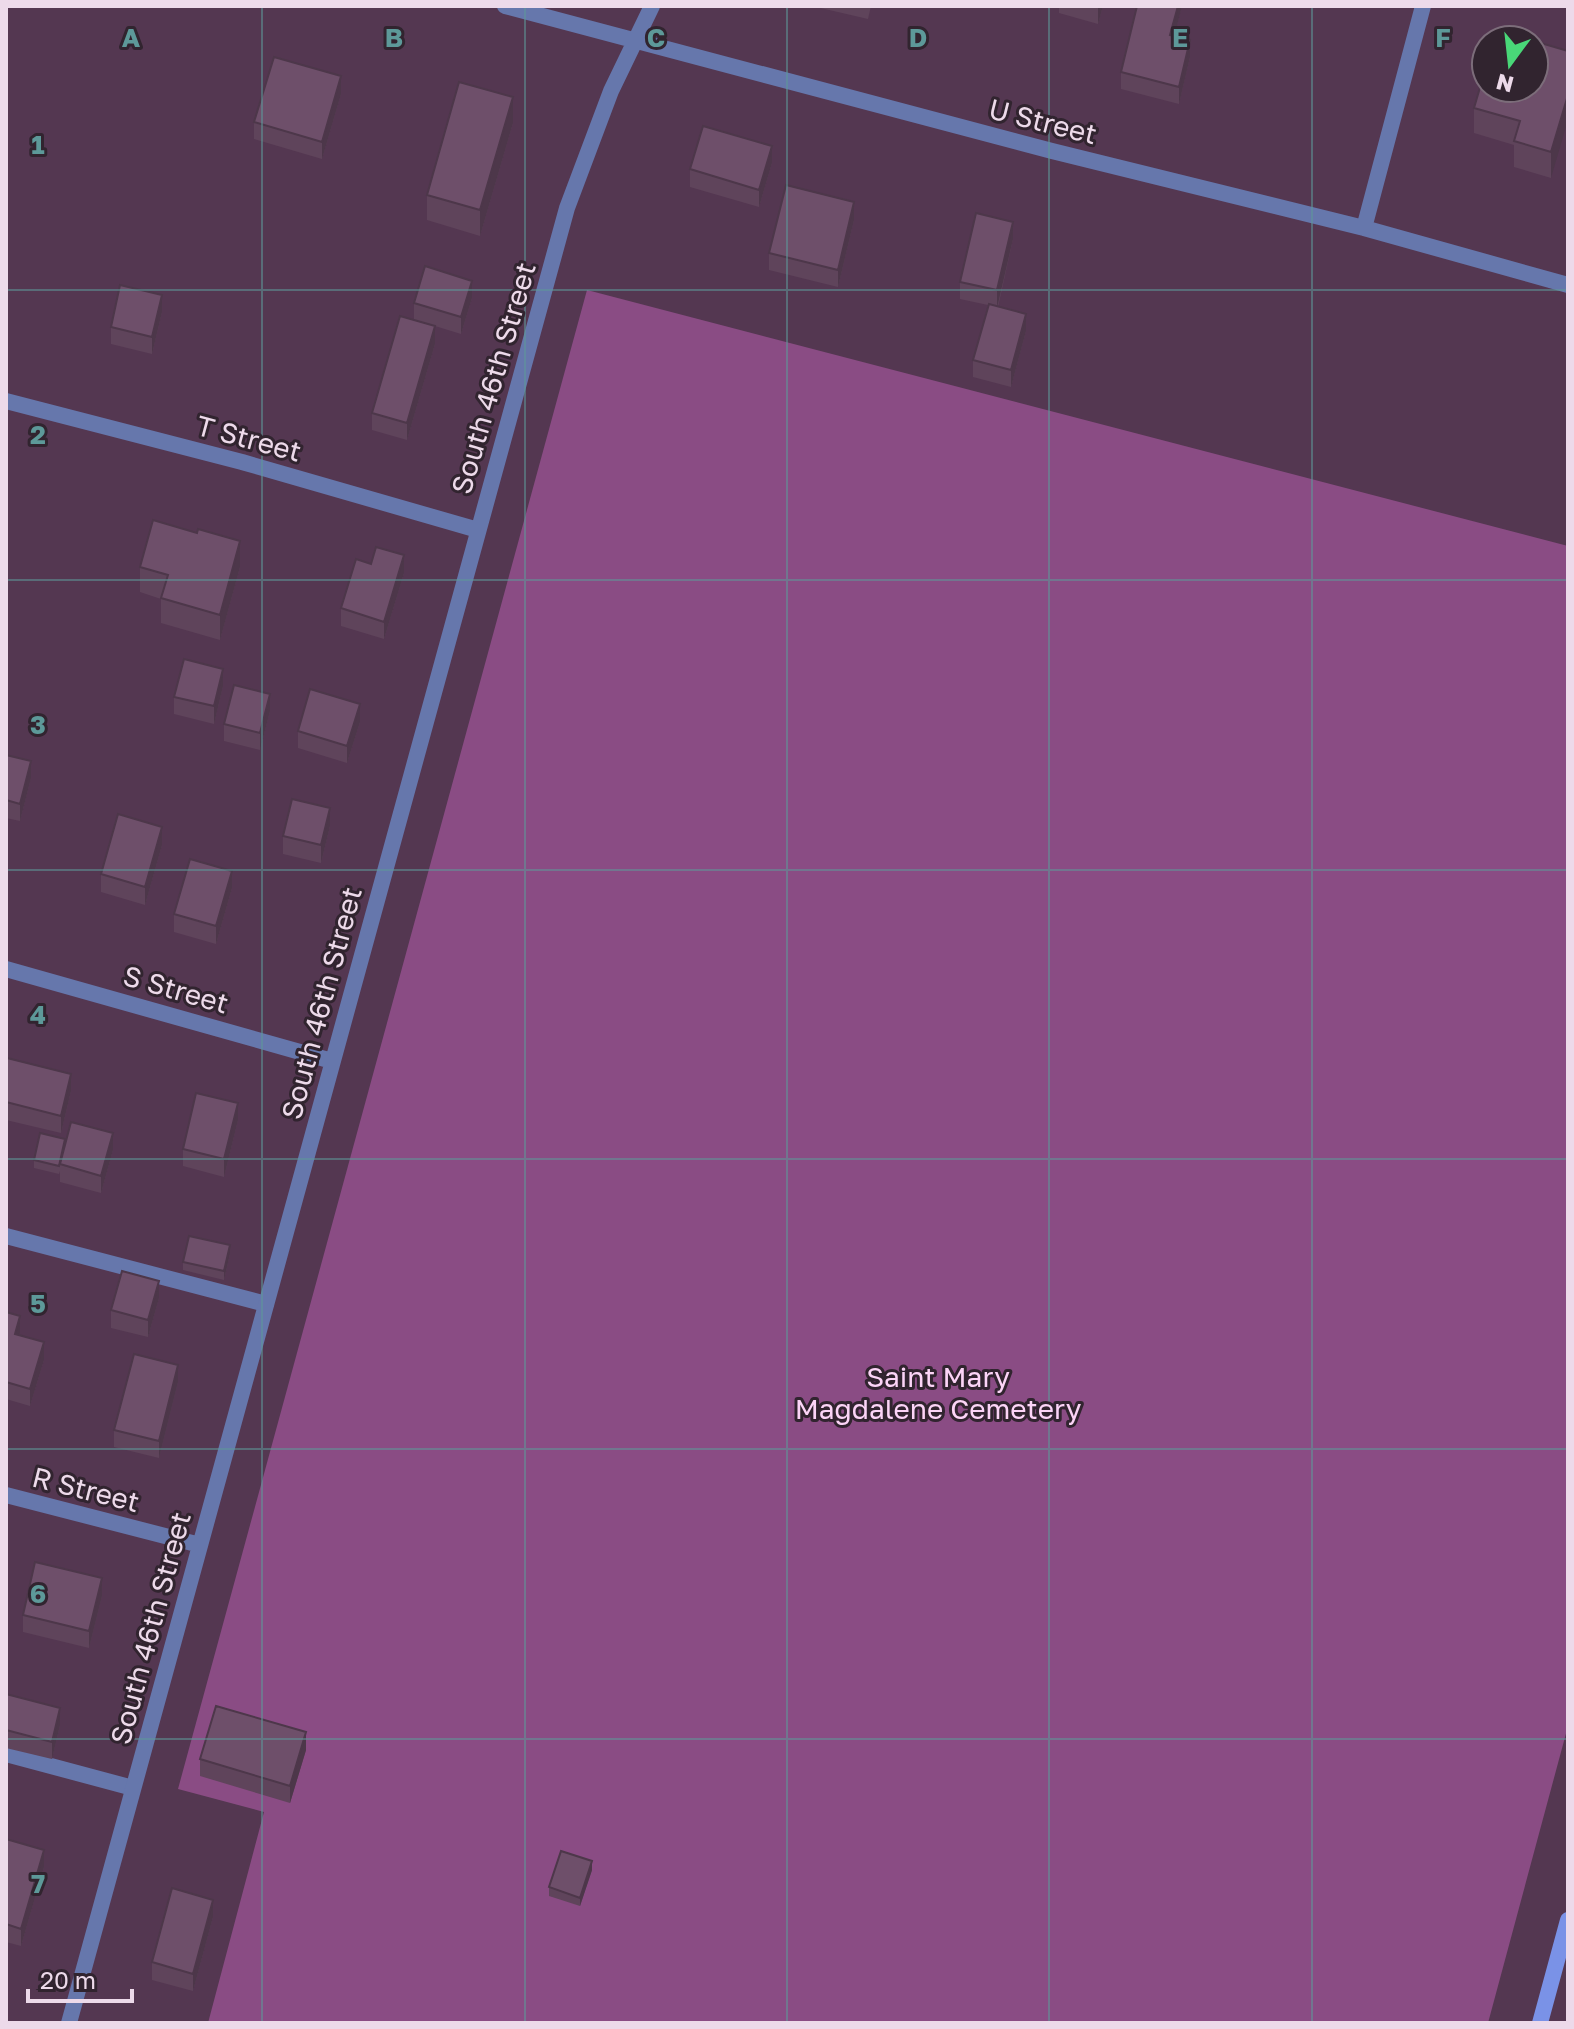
<svg xmlns="http://www.w3.org/2000/svg" width="1574" height="2029" font-family="'Golos Text',sans-serif">
  <style>
    .green { fill: #8a4c84 }
    .lines { fill: none; stroke-linecap: round; stroke-linejoin: round }
    .service { stroke: #6677ac; stroke-width: 16 }
    .minor { stroke: #6677ac; stroke-width: 16 }
    .secondary { stroke: #7a92e7; stroke-width: 16 }
    .wall { fill: #5f445b }
    .shaded-wall { fill: #4d374a }
    .building { fill: #6e4f6a; stroke: #4d374a; stroke-width: 2 }
    .grid { fill: none; stroke: #5d9999; stroke-width: 2; stroke-opacity: 0.55 }
    .labels { text-anchor: middle; dominant-baseline: central; stroke-width: 6; stroke-linejoin: round; paint-order: stroke }
    .street-label { font-size: 28px; fill: #eddaea; stroke: #31242f }
    .park-label { font-size: 28px; fill: #fcd4f7; stroke: #31242f }
    .grid-label { font-size: 26px; text-anchor: middle; font-weight: bold; fill: #5d9999; stroke: #31242f; stroke-width: 6; stroke-linejoin: round; paint-order: stroke }
  </style>
  <rect width="100%" height="100%" fill="#543751"/>
  <path class="green" d="M587,290L1568,546V1726L1488,2023H208L264,1812L178,1789Z"/>
  <g class="lines">
    <path class="service" d="M6,1236L266,1304
      M6,1754L133,1788"/>
    <path class="minor" d="M505,6L1052,151L1364,228L1568,285
      M1364,228L1423,6
      M6,401L242,462L478,530
      M6,969L332,1061
      M6,1495L200,1545
      M69,2023L567,208L611,91L652,6"/>
    <path class="secondary" d="M1540,2023L1568,1920"/>
  </g>
  <path class="wall" d="M812,6H871L868,19Z
    M1059,6H1103L1098,24L1059,13Z
    M1137,6H1182L1174,36L1190,57L1179,104L1121,89V72Z
    M1568,51L1551,178L1514,167V145L1474,133V108Z
    M341,94L322,159L254,139V122Z
    M513,123L480,236L427,220V195Z
    M772,163L759,207L690,187V169Z
    M854,220L838,287L769,270V253Z
    M1013,239L998,307L1026,331L1011,387L973,377V360L988,305L960,299V282Z
    M472,298L461,334L435,326V344L407,440L372,430V413L414,320V303Z
    M162,312L152,354L111,344V327Z
    M140,567H240L220,640L161,623V599L140,592Z
    M404,573L384,639L341,626V608Z
    M223,686L214,724L174,714V697Z
    M270,711L260,750L224,741V724Z
    M360,722L347,763L298,748V731Z
    M6,755L31,778L20,821L6,818Z
    M330,826L321,863L283,854V836Z
    M162,845L145,905L101,892V874Z
    M232,888L216,944L174,932V914Z
    M6,1064L71,1091L61,1133L6,1120Z
    M238,1120L224,1177L183,1166V1149Z
    M65,1144L113,1150L101,1193L60,1182V1171L59,1174L34,1168V1160Z
    M230,1254L224,1280L183,1270V1262Z
    M159,1298L148,1337L111,1328V1310Z
    M6,1312L20,1333V1335L44,1360L30,1406L6,1399Z
    M178,1382L159,1458L114,1447V1430Z
    M102,1596L89,1648L23,1632V1615Z
    M6,1694L60,1725L52,1759L6,1748Z
    M306,1750L290,1803L200,1776V1759Z
    M6,1839L44,1867L21,1946L6,1942Z
    M592,1870L580,1906L549,1896V1887Z
    M213,1917L193,1991L152,1980V1962Z"/>
  <path class="shaded-wall" d="M1098,6H1103L1098,24Z
    M1178,6H1182L1170,53V35Z
    M1190,40V57L1179,104V87Z
    M341,76V94L322,159V142Z
    M1568,95V120L1551,178V152Z
    M513,97V123L480,236V210Z
    M772,146V163L759,207V190Z
    M854,202V220L838,287V270Z
    M1013,222V239L997,308V290Z
    M472,281V298L461,334V317Z
    M162,295V312L152,354V337Z
    M1026,314V331L1011,387V370Z
    M435,326V344L407,440V423Z
    M240,541V567L220,640V615Z
    M404,555V573L384,639V622Z
    M223,669V686L214,724V706Z
    M270,694V711L260,750V733Z
    M360,704V722L347,763V746Z
    M31,761V778L20,821V804Z
    M330,808V826L321,863V845Z
    M162,827V845L145,905V887Z
    M232,871V888L216,944V926Z
    M71,1074V1091L61,1133V1116Z
    M238,1103V1120L224,1177V1159Z
    M113,1133V1150L101,1193V1176Z
    M230,1245V1254L224,1280V1271Z
    M159,1281V1298L148,1337V1320Z
    M20,1316V1333L15,1351V1334Z
    M44,1342V1360L30,1406V1389Z
    M178,1365V1382L159,1458V1441Z
    M102,1578V1596L89,1648V1631Z
    M60,1708V1725L52,1759V1742Z
    M306,1732V1750L290,1803V1786Z
    M44,1850V1867L21,1946V1929Z
    M592,1861V1870L580,1906V1898Z
    M213,1900V1917L193,1991V1974Z"/>
  <path class="building" d="M1137,6H1178L1170,35L1190,40L1179,87L1121,72Z
    M1497,30L1531,40H1494Z
    M1534,41L1568,51V95L1551,152L1514,141L1520,121L1474,108L1486,67V88H1534Z
    M274,57L341,76L322,142L254,122Z
    M459,82L513,97L480,210L427,195Z
    M703,126L772,146L759,190L690,169Z
    M786,185L854,202L838,270L769,253Z
    M976,213L1013,222L997,290L960,282Z
    M425,266L472,281L461,317L414,303Z
    M120,285L162,295L152,337L111,327Z
    M989,304L1026,314L1011,370L973,360Z
    M400,316L435,326L407,423L372,413Z
    M153,520L197,533L198,529L240,541L220,615L161,598L168,575L140,567Z
    M376,547L404,555L384,622L341,608L356,559L371,564Z
    M184,659L223,669L214,706L174,697Z
    M234,685L270,694L260,733L224,724Z
    M310,689L360,704L347,746L298,731Z
    M6,755L31,761L20,804L6,800Z
    M292,799L330,808L321,845L283,836Z
    M118,814L162,827L145,887L101,874Z
    M190,859L232,871L216,926L174,914Z
    M7,1058L71,1074L61,1116L6,1102V1064Z
    M196,1093L238,1103L224,1159L183,1149Z
    M71,1122L113,1133L101,1176L60,1164Z
    M40,1133L65,1139L59,1166L34,1160Z
    M189,1236L230,1245L224,1271L183,1262Z
    M122,1271L159,1281L148,1320L111,1310Z
    M6,1312L20,1316L15,1334L44,1342L30,1389L6,1382Z
    M134,1354L178,1365L159,1441L114,1430Z
    M35,1562L102,1578L89,1631L23,1615Z
    M6,1694L60,1708L52,1742L6,1730Z
    M216,1706L306,1732L290,1786L200,1759Z
    M6,1839L44,1850L21,1929L6,1924Z
    M561,1851L592,1861L580,1898L549,1887Z
    M172,1888L213,1900L193,1974L152,1962Z"/>
  <path class="grid" d="M262,6V2023M525,6V2023M787,6V2023M1049,6V2023M1312,6V2023M6,290H1568M6,580H1568M6,870H1568M6,1159H1568M6,1449H1568M6,1739H1568"/>
  <g class="labels">
    <g class="street-label">
      <text transform="translate(1043 121) rotate(14)">U Street</text>
      <text transform="translate(493 378) rotate(-74)">South 46th Street</text>
      <text transform="translate(249 438) rotate(15)">T Street</text>
      <text transform="translate(176 989) rotate(16)">S Street</text>
      <text transform="translate(321 1003) rotate(-75)">South 46th Street</text>
      <text transform="translate(86 1489) rotate(14)">R Street</text>
      <text transform="translate(150 1628) rotate(-75)">South 46th Street</text>
    </g>
    <g class="park-label">
      <text x="938" y="1376">Saint Mary<tspan x="938" dy="32">Magdalene Cemetery</tspan></text>
    </g>
  </g>
  <g class="grid-label">
    <text x="131" y="47">A</text>
    <text x="394" y="47">B</text>
    <text x="656" y="47">C</text>
    <text x="918" y="47">D</text>
    <text x="1180" y="47">E</text>
    <text x="1443" y="47">F</text>
    <text x="38" y="154">1</text>
    <text x="38" y="444">2</text>
    <text x="38" y="734">3</text>
    <text x="38" y="1024">4</text>
    <text x="38" y="1313">5</text>
    <text x="38" y="1603">6</text>
    <text x="38" y="1893">7</text>
  </g>
  <rect width="1574" height="2029" fill="none" stroke="#eddaea" stroke-width="16"/>
  <g transform="translate(1510 64) rotate(195)"><circle r="38" fill="#31242f" stroke="#7c6d7a" stroke-width="2"/>
  <path d="M0-6L14 30L0 20L-14 30Z" fill="#49d778"/>
  <text y="-12" font-size="22" font-weight="bold" text-anchor="middle" fill="#eddaea">N</text>
  </g>
  <path d="M28 1989v12h104v-12" fill="none" stroke="#eddaea" stroke-width="4"/>
  <text x="40" y="1989" font-size="24" fill="#eddaea" stroke="#31242f" stroke-width="6" paint-order="stroke">20 m</text>
</svg>
